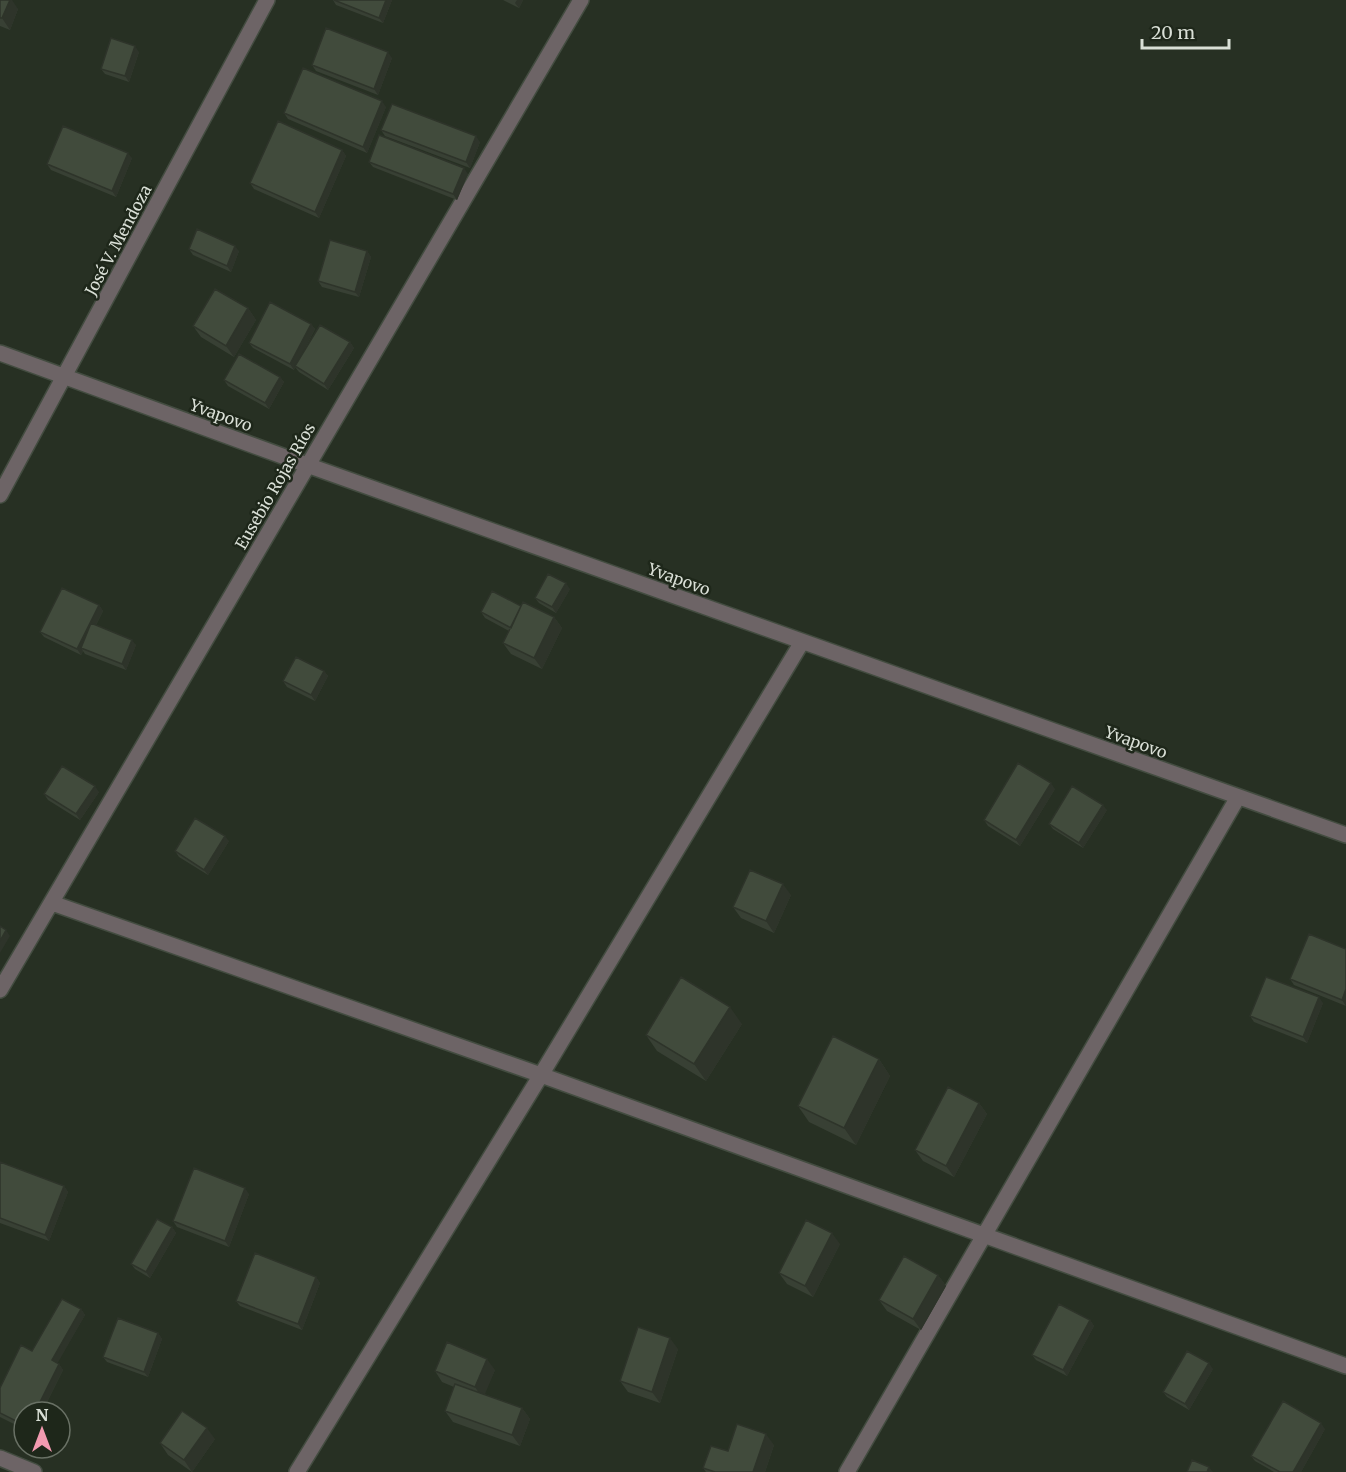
<svg xmlns="http://www.w3.org/2000/svg" width="1346" height="1472" font-family="Merriweather,serif">
  <style>
    .lines { fill: none; stroke-linecap: round; stroke-linejoin: round }
    .minor-casing { stroke: #434c40; stroke-width: 18 }
    .minor { stroke: #6d6466; stroke-width: 15 }
    .wall { fill: #384034 }
    .shaded-wall { fill: #2e342a }
    .building { fill: #414b3c; stroke: #2e342a; stroke-width: 1.5 }
    .labels { text-anchor: middle; dominant-baseline: central; stroke-width: 5; stroke-linejoin: round; paint-order: stroke }
    .street-label { font-size: 16px; fill: #d9dfd6; stroke: #1e271a }
  </style>
  <rect width="100%" height="100%" fill="#273023"/>
  <g class="lines">
    <defs>
      <path id="minor" d="M0,353L307,465L1346,835
        M0,495L267,0
        M52,903L541,1075L1346,1366
        M0,990L581,0
        M0,1458L34,1472
        M297,1472L541,1075L802,642
        M847,1472L1238,797"/>
    </defs>
    <use href="#minor" class="minor-casing"/>
    <use href="#minor" class="minor"/>
  </g>
  <path class="wall" d="M0,0L18,9L10,30L0,26Z
    M333,0H392L383,23L336,5Z
    M503,0H523L519,8Z
    M139,52L129,82L105,74L101,69Z
    M392,58L378,95L316,71L312,65Z
    M386,107L367,153L288,119L284,113Z
    M381,130L480,142L470,168L385,136Z
    M342,150L346,156L319,218L254,189L250,183Z
    M132,158L116,197L51,170L47,164Z
    M369,162L468,174L457,200L373,167Z
    M189,249L239,251L231,272L193,255Z
    M367,251L371,257L359,297L322,287L318,281Z
    M248,308L256,320L234,357L201,337L193,326Z
    M311,324L315,329L302,355L350,342L354,348L328,390L299,372L295,367L294,370L253,348L249,343Z
    M280,377L284,382L269,409L228,386L224,380Z
    M570,589L556,613L539,603L535,598Z
    M99,605L103,611L96,625L136,645L126,670L85,654L83,651L81,655L44,637L40,632Z
    M521,606L554,617L562,628L542,669L511,654L503,643L509,631L485,618L481,612Z
    M324,671L328,676L315,701L287,687L283,681Z
    M1055,789L1020,846L988,826L984,820Z
    M99,792L80,820L48,800L44,794Z
    M1107,810L1083,848L1053,829L1049,824Z
    M229,841L208,875L179,857L175,851Z
    M791,895L774,933L741,918L733,907Z
    M1309,934L1346,1006L1294,985L1290,979Z
    M1323,1003L1307,1043L1254,1022L1250,1016Z
    M742,1024L706,1081L657,1051L646,1035Z
    M879,1059L890,1076L856,1145L809,1122L798,1106Z
    M979,1103L987,1114L954,1177L923,1161L915,1150Z
    M0,1162L64,1186L68,1192L49,1241L0,1223Z
    M249,1194L229,1247L177,1227L173,1221Z
    M172,1227L176,1233L150,1278L135,1269L131,1264Z
    M840,1244L813,1297L787,1284L779,1273Z
    M938,1275L946,1286L921,1330L887,1311L879,1300Z
    M316,1277L320,1283L302,1330L240,1306L236,1301Z
    M81,1309L85,1315L57,1363L59,1364L63,1370L42,1412H24V1429L0,1417V1388Z
    M1090,1320L1094,1326L1067,1376L1036,1360L1032,1355Z
    M158,1333L162,1339L148,1377L107,1362L103,1357Z
    M678,1349L660,1403L628,1392L620,1381Z
    M1213,1369L1189,1410L1167,1397L1163,1392Z
    M495,1370L484,1394L522,1408L530,1419L520,1446L453,1422L445,1411L454,1387L442,1382L435,1371Z
    M1325,1429L1301,1472H1274L1255,1461L1251,1456Z
    M215,1439L192,1472L168,1455L160,1443Z
    M774,1445L765,1472H706L703,1468L728,1451Z"/>
  <path class="shaded-wall" d="M10,0H12L18,9L10,30L2,18Z
    M386,0H392L383,23L379,18Z
    M517,0H523L519,8L515,3Z
    M135,46L139,52L129,82L125,76Z
    M388,52L392,58L378,95L374,89Z
    M382,101L386,107L367,153L363,147Z
    M476,136L480,142L470,168L466,162Z
    M342,150L346,156L319,218L315,212Z
    M128,153L132,158L116,197L112,191Z
    M464,168L468,174L457,200L453,194Z
    M235,246L239,251L231,272L227,266Z
    M367,251L371,257L359,297L355,292Z
    M248,308L256,320L234,357L226,346Z
    M311,324L315,329L294,370L290,364Z
    M350,342L354,348L328,390L324,384Z
    M280,377L284,382L269,409L265,403Z
    M566,583L570,589L556,613L552,607Z
    M99,605L103,611L84,649L81,648L83,651L81,655L77,649Z
    M554,617L562,628L542,669L534,658Z
    M132,640L136,645L126,670L122,664Z
    M324,671L328,676L315,701L311,695Z
    M1051,783L1055,789L1020,846L1016,840Z
    M95,786L99,792L80,820L76,814Z
    M1103,805L1107,810L1083,848L1079,843Z
    M225,836L229,841L208,875L204,870Z
    M783,884L791,895L774,933L766,921Z
    M6,930L10,936L0,953V941Z
    M1346,989V1006L1342,1000Z
    M1319,997L1323,1003L1307,1043L1303,1037Z
    M730,1007L742,1024L706,1081L694,1064Z
    M879,1059L890,1076L856,1145L844,1128Z
    M979,1103L987,1114L954,1177L946,1166Z
    M64,1186L68,1192L49,1241L45,1235Z
    M245,1188L249,1194L229,1247L225,1241Z
    M172,1227L176,1233L150,1278L146,1272Z
    M832,1233L840,1244L813,1297L805,1286Z
    M938,1275L946,1286L921,1330L913,1319Z
    M316,1277L320,1283L302,1330L298,1324Z
    M81,1309L85,1315L56,1366L52,1360Z
    M1090,1320L1094,1326L1067,1376L1063,1370Z
    M158,1333L162,1339L148,1377L144,1372Z
    M670,1338L678,1349L660,1403L652,1392Z
    M487,1359L495,1370L483,1399L475,1387Z
    M1209,1363L1213,1369L1189,1410L1185,1404Z
    M59,1364L63,1370L42,1412H35Z
    M522,1408L530,1419L520,1446L512,1435Z
    M1321,1423L1325,1429L1301,1472H1293Z
    M207,1428L215,1439L192,1472L184,1460Z
    M766,1434L774,1445L765,1472H753Z
    M1209,1467L1213,1472H1207Z"/>
  <path class="building" d="M0,0H10L2,18H0Z
    M334,0H386L379,18Z
    M326,28L388,52L374,89L312,65Z
    M111,38L135,46L125,76L101,69Z
    M303,68L382,101L363,147L284,113Z
    M392,104L476,136L466,162L381,130Z
    M278,121L342,150L315,212L250,183Z
    M63,126L128,153L112,191L47,164Z
    M379,135L464,168L453,194L369,162Z
    M197,229L235,246L227,266L189,249Z
    M330,240L367,251L355,292L318,281Z
    M215,289L248,308L226,346L193,326Z
    M270,302L311,324L290,364L249,343Z
    M320,325L350,342L324,384L295,366Z
    M239,354L280,377L265,403L224,380Z
    M548,574L566,583L552,607L535,598Z
    M62,588L99,605L77,649L40,632Z
    M492,591L521,606L511,628L481,612Z
    M523,602L554,617L534,658L503,643Z
    M91,623L132,640L122,664L81,648Z
    M296,657L324,671L311,695L283,681Z
    M1018,763L1051,783L1016,840L984,820Z
    M62,766L95,786L76,814L44,794Z
    M1072,786L1103,805L1079,843L1049,824Z
    M195,818L225,836L204,870L175,851Z
    M750,870L783,884L766,921L733,907Z
    M0,926L6,930L0,941Z
    M1309,934L1346,949V989L1342,1000L1290,979Z
    M681,977L730,1007L694,1064L646,1035Z
    M1266,977L1319,997L1303,1037L1250,1016Z
    M833,1036L879,1059L844,1128L798,1106Z
    M948,1087L979,1103L946,1166L915,1150Z
    M0,1162L64,1186L45,1235L0,1218Z
    M194,1168L245,1188L225,1241L173,1221Z
    M157,1219L172,1227L146,1272L131,1264Z
    M806,1220L832,1233L805,1286L779,1273Z
    M255,1253L316,1277L298,1324L236,1301Z
    M904,1256L938,1275L913,1319L879,1300Z
    M62,1299L81,1309L52,1360L59,1364L35,1412H24V1425L0,1413V1388L21,1345L32,1351Z
    M1059,1304L1090,1320L1063,1370L1032,1355Z
    M118,1318L158,1333L144,1372L103,1357Z
    M638,1327L670,1338L652,1392L620,1381Z
    M447,1342L487,1359L475,1387L435,1371Z
    M1187,1351L1209,1363L1185,1404L1163,1392Z
    M455,1384L522,1408L512,1435L445,1411Z
    M1283,1401L1321,1423L1293,1472H1280L1251,1456Z
    M182,1411L207,1428L184,1460L160,1443Z
    M737,1424L766,1434L753,1472H715L703,1468L711,1446L728,1451Z
    M1192,1460L1209,1467L1207,1472H1187Z"/>
  <g class="labels">
    <g class="street-label">
      <text transform="translate(118 240) rotate(-62)">José V. Mendoza</text>
      <text transform="translate(221 415) rotate(20)">Yvapovo</text>
      <text transform="translate(275 486) rotate(-60)">Eusebio Rojas Ríos</text>
      <text transform="translate(679 579) rotate(20)">Yvapovo</text>
      <text transform="translate(1136 742) rotate(20)">Yvapovo</text>
    </g>
  </g>
  <g transform="translate(42 1430)"><circle r="28" fill="#1e271a" stroke="#697165" stroke-width="1.5"/>
  <path d="M0-4.5L10 22L0 15L-10 22Z" fill="#f29ab0"/>
  <text y="-9" font-size="16" font-weight="bold" text-anchor="middle" fill="#d9dfd6">N</text>
  </g>
  <path d="M1142 39v9h87v-9" fill="none" stroke="#d9dfd6" stroke-width="3"/>
  <text x="1151" y="39" font-size="18" fill="#d9dfd6" stroke="#1e271a" stroke-width="4.5" paint-order="stroke">20 m</text>
</svg>
